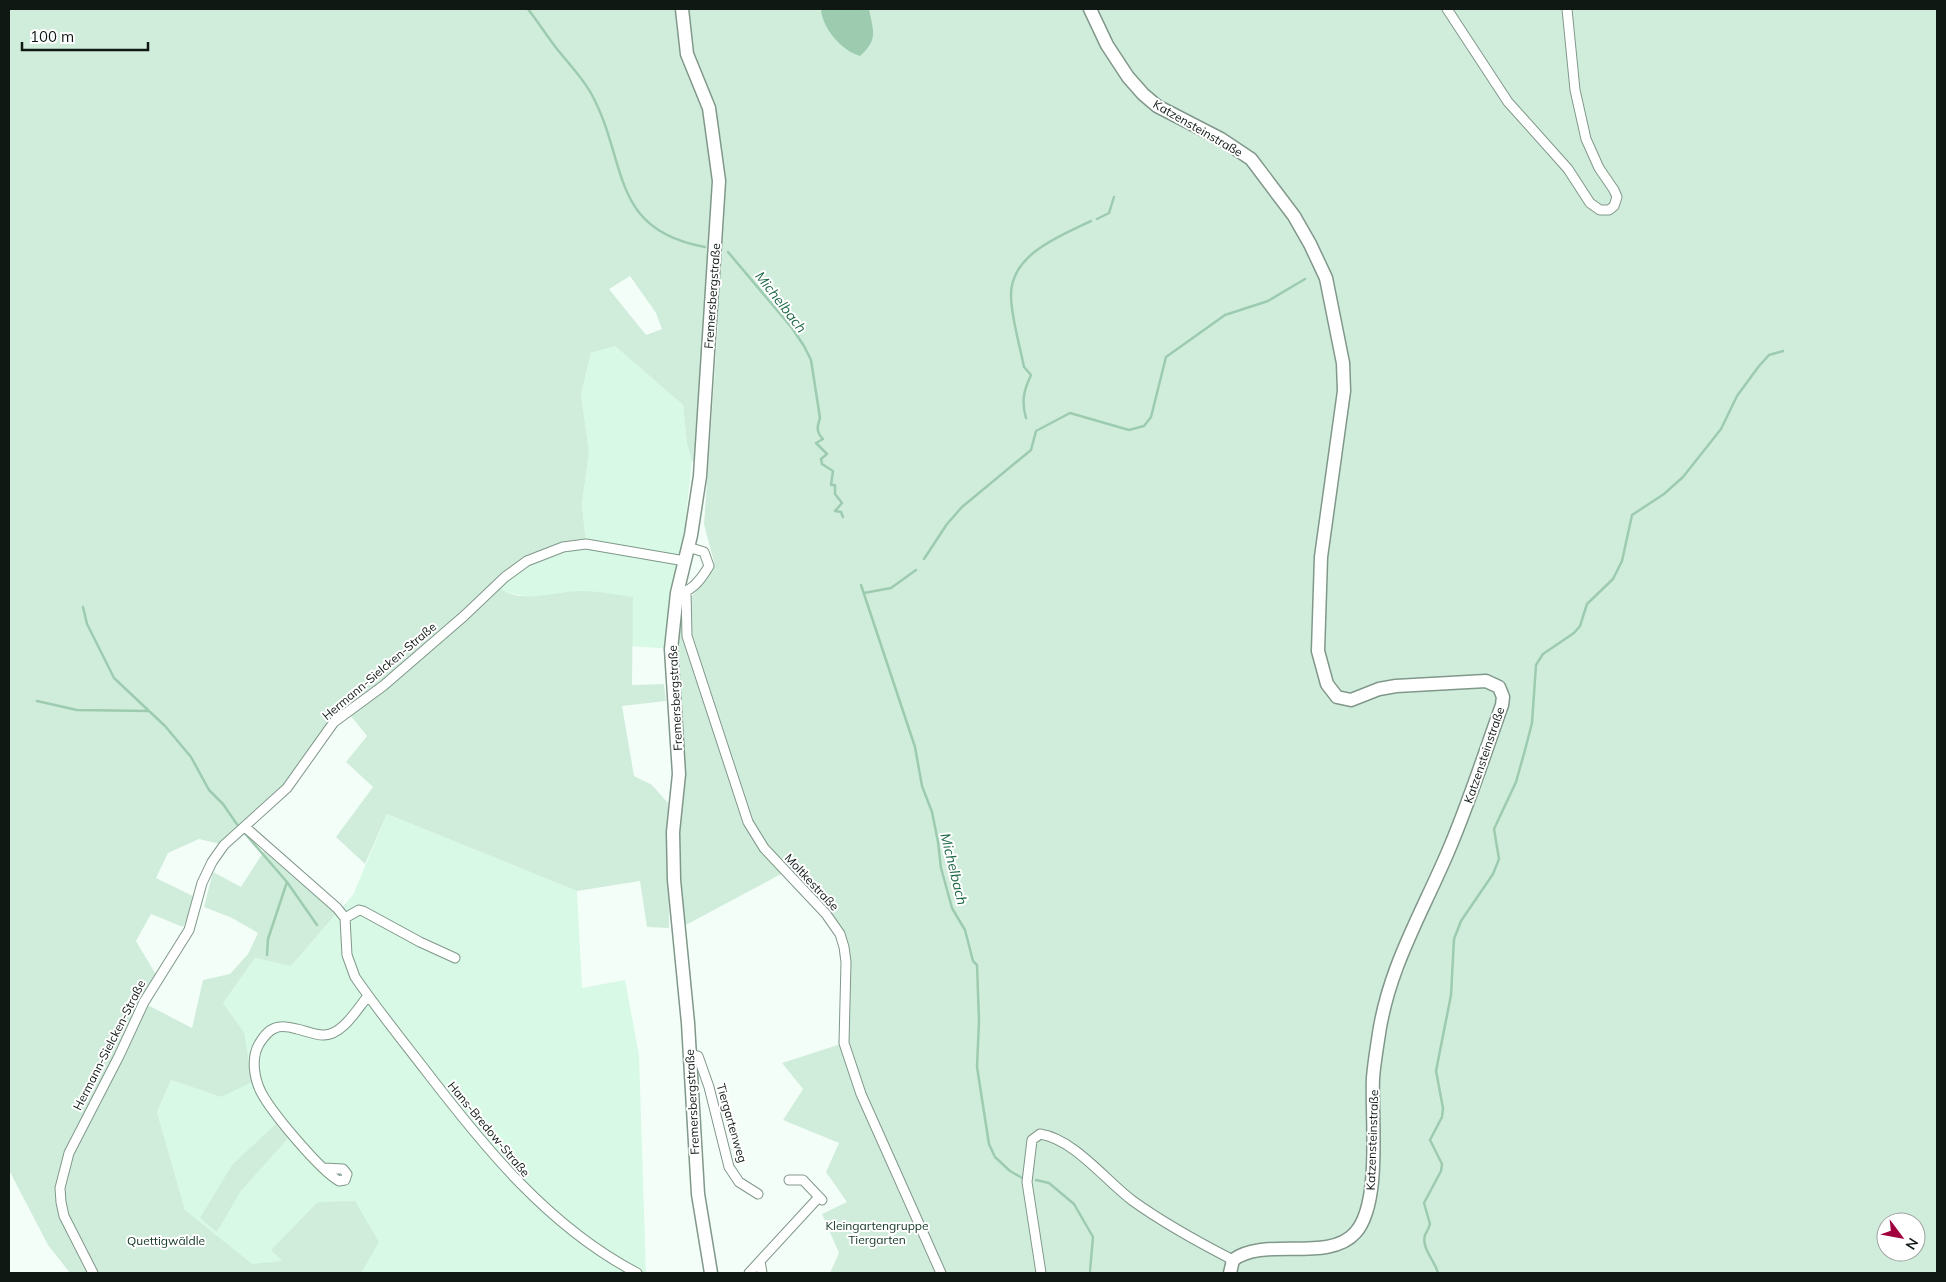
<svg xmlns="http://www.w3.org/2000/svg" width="1946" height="1282" font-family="Mulish,sans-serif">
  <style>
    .built { fill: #d7f9e5 }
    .green { fill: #d0eddc; fill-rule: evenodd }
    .water { fill: #9dcbb0 }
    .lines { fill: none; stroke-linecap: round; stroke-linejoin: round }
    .stream { stroke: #9dcbb0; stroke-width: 2.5 }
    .street-casing { stroke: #80988a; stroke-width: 11 }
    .secondary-casing { stroke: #80988a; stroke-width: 15 }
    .street { stroke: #fff; stroke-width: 9 }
    .secondary { stroke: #fff; stroke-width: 12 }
    .labels { text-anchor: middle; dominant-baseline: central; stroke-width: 4; stroke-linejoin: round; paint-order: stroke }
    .street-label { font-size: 12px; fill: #0f1813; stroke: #fff }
    .park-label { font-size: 12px; fill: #0f3523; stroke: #fff }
    .water-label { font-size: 14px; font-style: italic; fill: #1b6744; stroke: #fff }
  </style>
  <rect width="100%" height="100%" fill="#f4fef8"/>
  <path class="built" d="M615,346L683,405L687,444L692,461L671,649L631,646L633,598L557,594L534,598L504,592L495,586L518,568L586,543L582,504L589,452L581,394L591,353Z
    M387,814L577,891L582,988L625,980L639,1055L646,1273H296L282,1261L252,1265L185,1210L157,1112L171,1080L221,1097L244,1032L223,1003L255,958L291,966L353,895Z"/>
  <path class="green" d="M9,9H1937V1273H830L839,1253L822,1214L847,1202L826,1172L839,1143L783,1120L803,1089L782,1063L844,1043L845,1000L840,934L785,872L684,926L678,827L684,778L677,621L691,617V597L709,576L714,562L704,524L718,325L703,311L701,461H692L687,444L683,405L615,346L591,353L581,394L589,452L582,504L586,544L551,550L496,586C521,606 553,591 582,591C599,591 616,595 633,597L632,685L664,684L666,701L622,706L634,776L652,785L668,803L669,928L647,927L640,881L577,891L387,814L365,864L336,837L373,787L346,762L367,736L350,715H341L298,774L224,845L199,839L168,853L156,878L197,898L183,927L151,914L136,941L158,978L144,1003L192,1028L203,980L230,974L248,954L258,933L232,918L204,907L213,872L241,887L264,851L337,913L291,966L255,958L223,1003L244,1032L252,1082L221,1097L171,1080L157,1112L185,1210L252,1264L282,1261L271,1250L318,1202L355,1201L379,1242L361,1273H70L48,1245L9,1170ZM630,276L656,313L662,329L646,335L609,289ZM1886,1222H1916V1252H1886Z
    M278,1122L290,1136L240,1192L217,1232L200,1218L232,1165Z"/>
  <path class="water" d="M821,9H869C873,31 879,39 860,56C842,51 822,28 821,9Z"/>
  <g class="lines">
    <path class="stream" d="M528,9C538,22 547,36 557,49C569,64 583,78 592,95C628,162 609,230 705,247
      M1097,219L1109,213L1114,197
      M728,252L792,328L804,346L811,360L820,418C817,427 816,432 823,439L816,443L827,454L821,459L822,464L833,471L831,485H835V494L842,503L835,511L841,512L843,517
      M1026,418C1021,401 1024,390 1031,375L1024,367C1020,346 1011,317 1011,295C1011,254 1060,236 1091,221
      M924,559L947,524L962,507L1031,450L1036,431L1070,413L1129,430L1144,426L1151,417L1166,357L1225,315L1268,301L1305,279
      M861,585L915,747L922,786L932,812L938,842L941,868L952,908L965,930L973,961L977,965L979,1021L977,1067L989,1144L995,1157L1010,1171L1024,1179
      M864,593L891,588L916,570
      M83,607L87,624L114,678L165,726L191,757L209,790L223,804L236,823L287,882L317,925
      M37,701L77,710L149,711
      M267,955L268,939L287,882
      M1036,1180L1049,1183L1074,1204L1093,1237L1090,1271
      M1438,1273C1435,1261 1421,1248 1425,1235C1427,1231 1429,1228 1430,1224L1424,1203L1441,1171L1442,1164L1430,1140L1442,1117L1443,1108L1436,1071L1451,995L1454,939L1461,921L1493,874L1499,859L1494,829L1516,782L1525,750L1532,723L1536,665L1543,654L1574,633L1580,626L1587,604L1613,579L1622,561L1632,515L1664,494L1683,477L1721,429L1737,396L1759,366L1769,355L1783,351"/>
    <defs>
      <path id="street" d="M1447,9L1508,102L1568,169L1590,203L1600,210H1609L1614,206L1617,197L1614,190L1599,168L1586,139L1575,90L1567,9
        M682,592C694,590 703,576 709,566L704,552L688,547
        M686,592L687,636L748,822L764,848L826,914L840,934L844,947L846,962L844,1043L861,1094L941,1273
        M245,827L337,908L345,918L347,955L355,977C377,1009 402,1040 426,1071C485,1148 549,1227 637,1273
        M345,918L359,910L363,911L420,942L455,958
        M690,1054L698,1056L709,1087L729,1167L739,1182L758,1194
        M324,1168L343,1169L347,1174L345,1180L339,1181C319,1169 272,1113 261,1092C254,1078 251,1058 259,1044C263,1038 267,1031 275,1028C282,1025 290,1027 297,1029C306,1031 315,1035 323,1035C342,1036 357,1009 368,996
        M789,1180H803L822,1200
        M760,1261L762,1273
        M93,1273L64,1216L61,1202L60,1188L69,1153L119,1056L144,1002L189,930L202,883L212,862L224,845L287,788L334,722L383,686L464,616L505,577L527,561L563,547L586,544L685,561
        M749,1273L819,1197
        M1041,1273L1027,1182L1032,1140L1040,1134C1074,1139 1106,1181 1133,1201C1165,1224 1198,1242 1233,1260"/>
      <path id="secondary" d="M682,9L687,54L709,108L719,181L700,476L691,535L677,593L671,649L679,774L673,832L674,880L688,1023L698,1194L711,1273
        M1090,9L1107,45L1128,77L1143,94L1157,106L1221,139L1251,159L1294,216L1310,244L1326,278L1343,363L1344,391L1321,557L1318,651L1327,684L1337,697L1351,700L1379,689L1396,686L1486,681L1499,687L1503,697L1502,705C1484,755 1468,806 1447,854C1420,917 1387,971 1378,1040C1376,1053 1374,1065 1373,1078C1371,1116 1382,1204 1355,1233C1328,1263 1264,1236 1233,1260L1230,1273"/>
    </defs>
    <use href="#street" class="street-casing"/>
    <use href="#secondary" class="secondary-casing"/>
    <use href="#street" class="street"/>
    <use href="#secondary" class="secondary"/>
  </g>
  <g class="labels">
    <g class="street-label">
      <text transform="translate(1198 128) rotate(30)">Katzensteinstraße</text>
      <text transform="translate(712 296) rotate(-86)">Fremersbergstraße</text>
      <text transform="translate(379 671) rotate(-40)">Hermann-Sielcken-Straße</text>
      <text transform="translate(675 698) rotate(-93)">Fremersbergstraße</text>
      <text transform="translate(1484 755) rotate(-71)">Katzensteinstraße</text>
      <text transform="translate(812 882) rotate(47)">Moltkestraße</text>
      <text transform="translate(109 1045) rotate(-63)">Hermann-Sielcken-Straße</text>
      <text transform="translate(692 1102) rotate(-93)">Fremersbergstraße</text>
      <text transform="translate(732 1123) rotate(74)">Tiergartenweg</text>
      <text transform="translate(489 1129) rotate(50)">Hans-Bredow-Straße</text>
      <text transform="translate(1372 1140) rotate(-88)">Katzensteinstraße</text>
    </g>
    <g class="park-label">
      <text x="877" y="1225">Kleingartengruppe<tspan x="877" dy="14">Tiergarten</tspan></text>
      <text x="166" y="1240">Quettigwäldle</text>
    </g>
    <g class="water-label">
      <text transform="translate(781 302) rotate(52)">Michelbach</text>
      <text transform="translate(954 869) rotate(76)">Michelbach</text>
    </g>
  </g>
  <rect width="1946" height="1282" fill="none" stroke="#0f1813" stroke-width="20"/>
  <g transform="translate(1901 1237) rotate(122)"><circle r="24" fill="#ffffff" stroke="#9fa3a1"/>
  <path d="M0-4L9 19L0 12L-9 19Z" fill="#a1023e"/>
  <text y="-8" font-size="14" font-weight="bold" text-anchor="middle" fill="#0f1813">N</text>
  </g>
  <path d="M22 42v8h126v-8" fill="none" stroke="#0f1813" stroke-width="2.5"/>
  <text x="30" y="42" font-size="15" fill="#0f1813" stroke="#ffffff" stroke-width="4" paint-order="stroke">100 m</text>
</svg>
